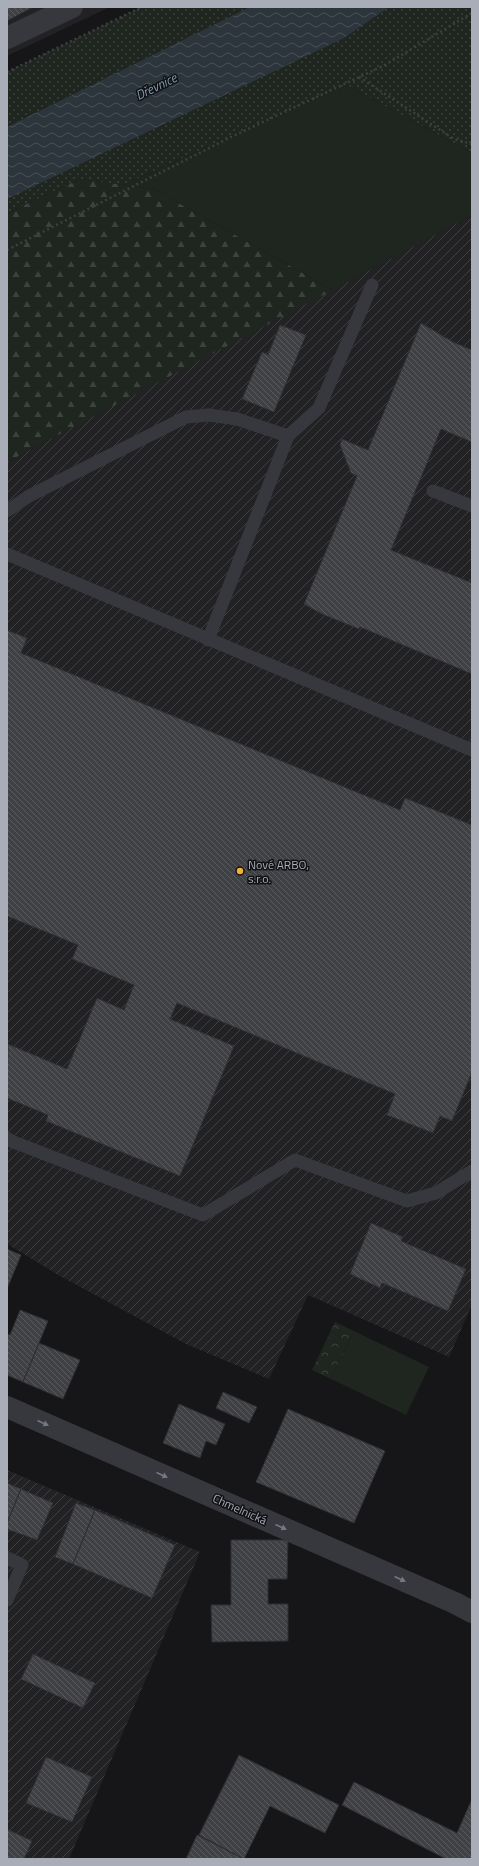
<svg xmlns="http://www.w3.org/2000/svg" width="479" height="1866" font-family="'Titillium Web',sans-serif">
  <style>
    .built { fill: #222225 }
    .industrial { fill: url(#industrial-furrows) }
    .grass { fill: url(#grass-dots) }
    .forest { fill: url(#forest-firs) }
    .park { fill: url(#park-crowns) }
    .garden { fill: #1e261f }
    .water { fill: url(#water-waves) }
    .building { fill: url(#building-back-hatch); stroke: #303034 }
    .lines { fill: none; stroke-linecap: round; stroke-linejoin: round }
    .path { stroke: #3d3f44; stroke-width: 2.5; stroke-dasharray: 2 3; stroke-linecap: butt }
    .lane { stroke: #37383d; stroke-width: 13 }
    .street { stroke: #37383d; stroke-width: 22 }
    .oneway { fill: #757881 }
    .poi-dot { fill: #f2b134; stroke: #111113; stroke-width: 1.5 }
    .labels { text-anchor: middle; dominant-baseline: central; stroke-width: 3; stroke-linejoin: round; paint-order: stroke }
    .poi-label { font-size: 12px; fill: #a8adb8; stroke: #111113; text-anchor: start }
    .street-label { font-size: 12px; fill: #a8adb8; stroke: #111113 }
    .water-label { font-size: 13px; font-style: italic; fill: #7f9bb3; stroke: #111113 }
  </style>
  <defs>
    <pattern id="industrial-furrows" width="10" height="10" patternUnits="userSpaceOnUse"><rect width="10" height="10" fill="#222225"/><path d="M-1 1l2-2M0 10L10 0M9 11l2-2" fill="none" stroke="#3f3f43"/></pattern>
    <pattern id="grass-dots" width="8" height="8" patternUnits="userSpaceOnUse"><rect width="8" height="8" fill="#1e261f"/><path d="M2 2h.1M6 6h.1" fill="none" stroke="#3c433d" stroke-width="1.8" stroke-linecap="round"/></pattern>
    <pattern id="forest-firs" width="22" height="20" patternUnits="userSpaceOnUse"><rect width="22" height="20" fill="#1e261f"/><path d="M5 1l3.5 6h-7zM16 11l3.5 6h-7z" fill="#3c433d"/></pattern>
    <pattern id="park-crowns" width="20" height="18" patternUnits="userSpaceOnUse"><rect width="20" height="18" fill="#1e261f"/><path d="M2 6a3 3 0 1 1 6 0M12 15a3 3 0 1 1 6 0" fill="none" stroke="#3c433d"/></pattern>
    <pattern id="water-waves" width="16" height="10" patternUnits="userSpaceOnUse"><rect width="16" height="10" fill="#2c353c"/><path d="M0 5q4-4 8 0t8 0" fill="none" stroke="#485056"/></pattern>
    <pattern id="building-back-hatch" width="6" height="6" patternUnits="userSpaceOnUse"><rect width="6" height="6" fill="#404145"/><path d="M-1 5l2 2M0 0l6 6M5-1l2 2" fill="none" stroke="#595a5e"/></pattern>
  </defs>
  <rect width="100%" height="100%" fill="#161618"/>
  <path class="built" d="M7,7H110L7,56Z"/>
  <path class="industrial" d="M472,215V1304L449,1357L308,1295L269,1379L186,1344L60,1276L7,1244V462Z
    M7,1470L200,1552L69,1859H7Z"/>
  <path class="grass" d="M142,7H472V153L346,85L123,185L80,179L7,213V72Z"/>
  <path class="forest" d="M80,179L154,189L333,290L7,462V213Z"/>
  <path class="park" d="M335,1322L354,1331L331,1379L312,1370Z"/>
  <path class="garden" d="M346,85L472,153V215L333,290L154,189L123,185Z
    M354,1331L429,1367L406,1415L331,1379Z"/>
  <path class="water" d="M250,7H389L344,38L7,199V127Z"/>
  <path class="building" d="M7,7H33L7,21Z
    M421,323L453,342L472,350V442L441,429L391,550L472,583V674L360,627L359,629L322,614L304,604L357,476L351,473L340,445L342,439L368,450Z
    M280,325L306,335L274,412L242,399L262,352L268,355Z
    M7,630L27,638L21,653L400,810L405,798L472,825V1072L452,1121L440,1116L433,1133L387,1115L395,1094L177,1003L170,1019L234,1046L180,1176L46,1121L48,1115L7,1098L8,1044L67,1069L97,998L124,1010L134,985L72,959L78,945L7,916Z
    M371,1223L403,1237L401,1241L466,1269L448,1311L382,1283L380,1288L350,1274Z
    M7,1249L21,1255L7,1289Z
    M20,1310L48,1321L23,1382L7,1375V1334L10,1335Z
    M39,1343L80,1360L63,1399L23,1382Z
    M223,1392L257,1407L249,1423L216,1408Z
    M179,1404L225,1424L216,1445L206,1441L200,1458L163,1443Z
    M288,1409L385,1451L354,1523L256,1482Z
    M7,1483L21,1489L7,1523Z
    M21,1489L53,1503L37,1540L7,1529V1523Z
    M76,1503L95,1510L73,1564L55,1557Z
    M95,1510L175,1545L152,1598L73,1564Z
    M231,1540H288L287,1579H268V1604H288V1641L212,1642L211,1605H231Z
    M33,1654L95,1683L83,1708L21,1679Z
    M239,1755L339,1805L325,1833L270,1806L244,1859L199,1835Z
    M46,1757L92,1777L72,1822L26,1803Z
    M354,1782L457,1833L472,1799V1859H446L342,1805Z
    M7,1829L32,1841L24,1859H7Z
    M197,1835L244,1859H186Z"/>
  <g class="lines">
    <path class="path" d="M7,72L142,7
      M359,77L454,139L472,144
      M7,250L231,137L383,66L472,13"/>
    <path class="lane" d="M288,436L319,408L372,285
      M433,491L472,506
      M7,511L29,496L186,417L209,415L237,419L288,436L208,640
      M7,554L472,750
      M7,1138L11,1141L203,1215L295,1160L407,1201L436,1193L472,1171
      M7,1558L22,1565L7,1600"/>
    <path class="street" d="M7,38L72,7
      M7,1407L455,1603L472,1612"/>
  </g>
  <defs><path id="oneway-solid" d="M-6-.8H1V-3.2L6.5 0L1 3.2V.8H-6Z"/></defs>
  <g class="oneway">
    <use href="#oneway-solid" transform="translate(43 1423) rotate(24)"/>
    <use href="#oneway-solid" transform="translate(162 1475) rotate(24)"/>
    <use href="#oneway-solid" transform="translate(281 1527) rotate(24)"/>
    <use href="#oneway-solid" transform="translate(400 1579) rotate(24)"/>
  </g>
  <circle class="poi-dot" cx="240" cy="871" r="4"/>
  <g class="labels">
    <g class="poi-label">
      <text x="248" y="864">Nové ARBO,<tspan x="248" dy="14">s.r.o.</tspan></text>
    </g>
    <g class="street-label">
      <text transform="translate(240 1509) rotate(24)">Chmelnická</text>
    </g>
    <g class="water-label">
      <text transform="translate(156 86) rotate(-26)">Dřevnice</text>
    </g>
  </g>
  <rect width="479" height="1866" fill="none" stroke="#a8adb8" stroke-width="16"/>
</svg>
